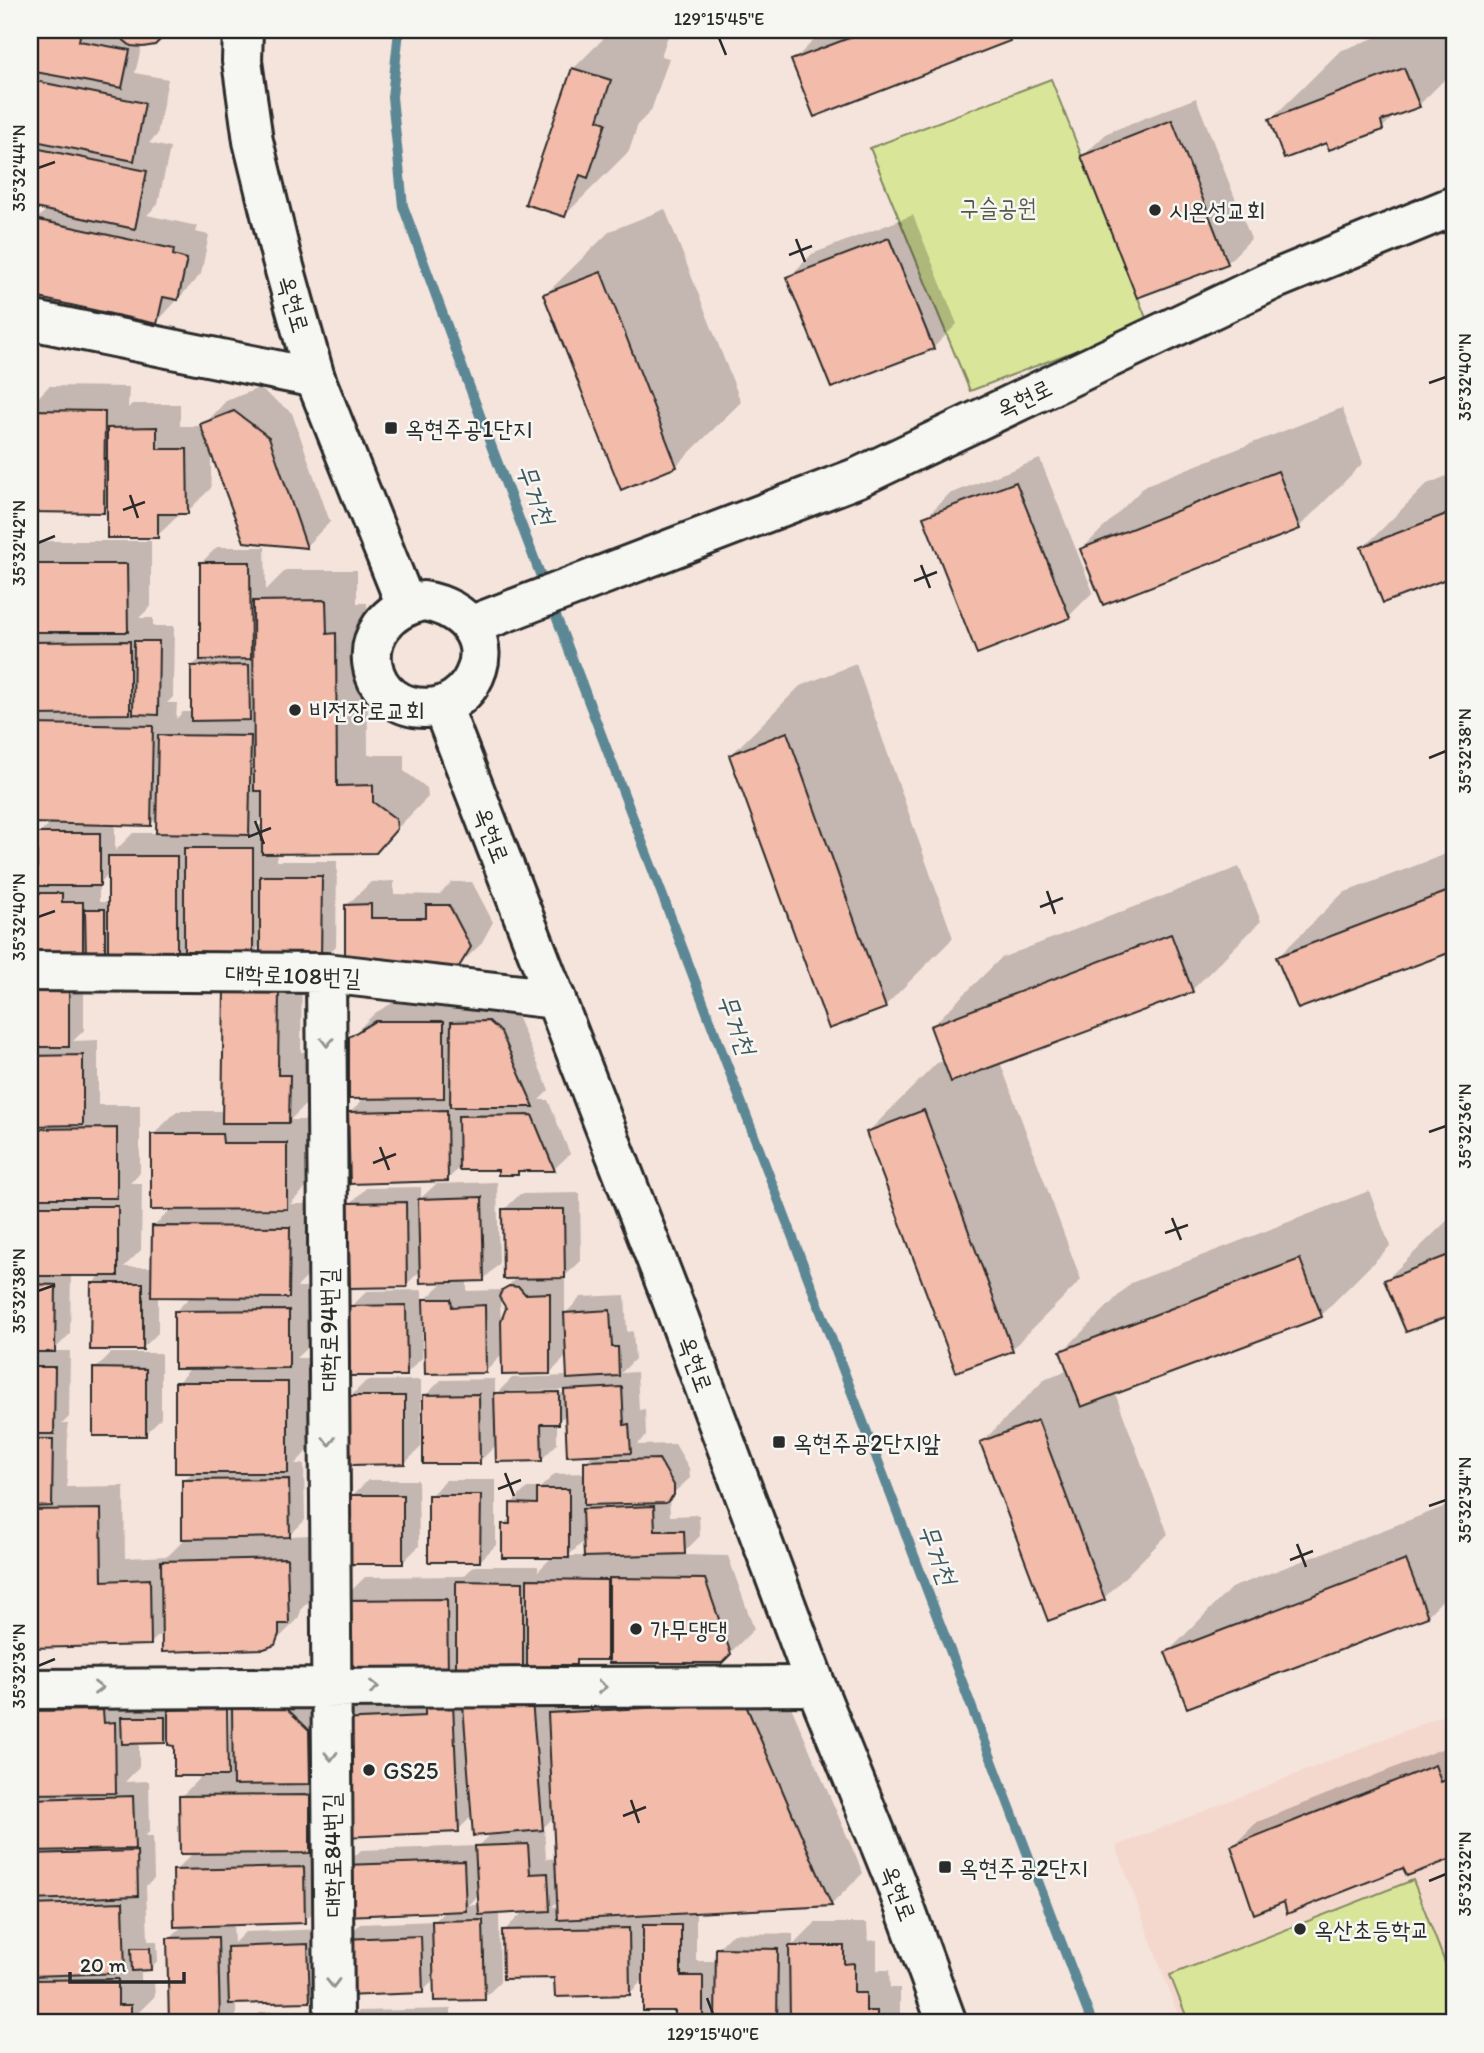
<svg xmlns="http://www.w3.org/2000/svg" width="1484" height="2053" font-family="Itim,'Poor Story',sans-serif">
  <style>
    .built { fill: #f4d8cd }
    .green { fill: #d9e699; stroke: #828862; stroke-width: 2 }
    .shadow { fill: #0003; fill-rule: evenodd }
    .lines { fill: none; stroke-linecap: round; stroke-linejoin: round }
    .stream { stroke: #5c8795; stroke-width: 10 }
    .building { fill: #f3bba9; stroke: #2b2b2b; stroke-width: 2 }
    .minor-casing { stroke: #2b2b2b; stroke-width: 44 }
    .secondary-casing { stroke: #2b2b2b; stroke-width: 44 }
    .minor { stroke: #f6f6f2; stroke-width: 38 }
    .secondary { stroke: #f6f6f2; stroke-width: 38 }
    .oneway { stroke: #90908e }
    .ticks { fill: none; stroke: #2b2b2b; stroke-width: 2.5 }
    .poi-dot { fill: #2b2b2b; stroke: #f6f6f2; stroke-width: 2.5 }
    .labels { text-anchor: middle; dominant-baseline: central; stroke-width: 5; stroke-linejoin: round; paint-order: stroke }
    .park-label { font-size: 24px; fill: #565a46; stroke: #f6f6f2 }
    .poi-label { font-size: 24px; fill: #2b2b2b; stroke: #f6f6f2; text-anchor: start }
    .street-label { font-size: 24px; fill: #2b2b2b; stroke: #f6f6f2 }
    .water-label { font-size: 26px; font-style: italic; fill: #435960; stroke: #f6f6f2 }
    .neatline { fill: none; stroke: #2b2b2b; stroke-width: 2.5 }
    .ticks-label { font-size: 18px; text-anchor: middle; fill: #2b2b2b }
  </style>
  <rect width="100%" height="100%" fill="#f5e4dc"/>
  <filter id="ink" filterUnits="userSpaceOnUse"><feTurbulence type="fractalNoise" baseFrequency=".0143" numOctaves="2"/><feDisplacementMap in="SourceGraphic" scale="14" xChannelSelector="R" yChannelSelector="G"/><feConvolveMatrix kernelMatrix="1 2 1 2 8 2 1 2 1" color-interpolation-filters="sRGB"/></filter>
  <g filter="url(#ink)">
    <path class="built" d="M1454,1711V2023H1181L1116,1846Z"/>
    <path class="green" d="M1051,79L1148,323L970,391L870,148Z
      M1413,1880L1454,1986V2023H1189L1170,1975Z"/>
    <path class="shadow" d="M30,30H168L154,43L142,45L135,73L168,79L157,135L149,143L170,148L158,204L147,215L197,226L195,232L209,235L201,274L157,322L30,294V247L36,220L47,209L30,205V152L38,140L30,139V73L32,70H30Z
      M612,30H670L661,56L669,58L651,111L638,124L629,151L565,215L573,69Z
      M824,30H1019L1010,39L815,115L793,61Z
      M1395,30H1454V70L1419,105L1397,113L1382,128L1327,141L1271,119L1340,51Z
      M1196,98L1251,239L1227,263L1083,156L1107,133Z
      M665,209L741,402L676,466L545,295L610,231Z
      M913,215L957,324L933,348L832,386L788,278L812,254Z
      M49,386L129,387L128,408L132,404H180V426H203L226,401L259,388L292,413L330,522L306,546L211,449V488L187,512H182L157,536L109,506L103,511L30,510V406Z
      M1342,408L1363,463L1299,527L1082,549L1146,485Z
      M1040,459L1093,592L1069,616L925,518L949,494Z
      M1454,473V574L1384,601L1363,548L1427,484Z
      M39,541H151V606L139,618H153V626H174L173,697L167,703H177L176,719L183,712H193L192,666L202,657L201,563L217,547H265L266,590L286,570H357V603H367L368,755H404V771L427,788L428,797L375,851L277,852V861H337L336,946L320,962L302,961L301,1052H313L312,1098L290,1120H310V1184L290,1204H313L312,1272L297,1287H312V1343L296,1358H311V1447L295,1464H304L305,1520L289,1536L310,1535L312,1598L302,1608L298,1619L274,1643L164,1630L151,1643L30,1646V965H84V1030L73,1041L98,1040V1105H140V1173L130,1183H142L141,1250L124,1267H153V1227L173,1208L153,1135L177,1111H224L262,965V944L253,953L30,959V878H39V834L51,822L30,821V550ZM158,817L157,833H133L115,851V823L151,824ZM264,817V825H256ZM110,873V902H99V887H96ZM71,1274H102L92,1284L142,1349L158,1333V1295H192L176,1311L192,1367L177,1383L193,1472L184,1481V1540L168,1556L125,1558L124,1486L67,1487L68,1424H62L69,1417L70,1351H53L70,1334Z
      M856,664L953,938L885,1006L731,755L800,686Z
      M1454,851V949L1299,1007L1278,957L1343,893Z
      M1239,867L1261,921L1192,990L1000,1062L1081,1280L1012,1349L868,1132L937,1063L945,1061L932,1026L1001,958Z
      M394,881V894L439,895L452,882H472L493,922L481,944L456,968L347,905L371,882Z
      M401,998L505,1006L517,1016L549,1090L539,1100H548L570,1154L554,1169L520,1170L517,1173L500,1168L458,1169L447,1180L350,1113L365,1097L351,1037L375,1013Z
      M497,1182L499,1264L483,1280H467V1291L500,1290V1294L517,1277L504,1210L520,1194L580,1193L581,1261L565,1276V1314L581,1297L625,1295L627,1332L633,1331L635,1359L621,1373L637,1372L639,1410L645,1409L646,1436L637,1445L675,1444L689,1468L690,1478L669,1497L670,1516L699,1515L700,1536L681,1555L728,1556L754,1629L730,1653L610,1654L606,1658H580L575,1664L559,1663L551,1671L522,1674L458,1663L447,1674L341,1601L365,1577L464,1576L474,1566H538V1571L553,1556L504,1524L511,1517V1504L527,1488H540L555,1474L586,1473V1462L594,1453L567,1414L557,1422V1444L541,1460L497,1444L479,1462L425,1396L441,1380L495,1379V1395L512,1378L569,1376L568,1355L550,1373L503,1354L486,1371L425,1300L445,1281L421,1270L406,1285L350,1204L366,1188L421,1187V1198L436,1184ZM500,1296L508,1308L501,1325ZM567,1390V1393L510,1395V1391ZM585,1540V1556H568Z
      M1369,1191L1390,1246L1321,1315L1115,1393L1168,1534L1104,1598L982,1442L1046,1378L1069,1370L1062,1352L1131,1283Z
      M1454,1214V1312L1407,1330L1386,1280Z
      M422,1290V1358L406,1374L351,1307L367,1291Z
      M111,1353H161V1418L145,1434L95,1369Z
      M421,1380V1447L405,1463L350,1397L366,1381Z
      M368,1480H418L419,1546L403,1562L352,1496Z
      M446,1480H496V1545L480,1561L430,1496Z
      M1454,1503V1588L1427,1616L1167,1653L1231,1588Z
      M776,1672L863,1873L832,1904L696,1911V1961H717V1949L733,1933L793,1934V1945L815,1923H867L868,1941L877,1940V1970H889L890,1988H900V2018L895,2023H677V2010L645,1978L629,1994L556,1976L504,1931L524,1911L499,1912L500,1982L484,1998L435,1979L422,1992L344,1940L360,1924L435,1921L446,1910L345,1866L361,1850L478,1846L491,1833L473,1815L458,1830L341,1721L365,1697ZM555,1816L557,1858L546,1859L544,1827ZM479,1895L480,1905H469ZM559,1899V1906L552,1907Z
      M302,1692L324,1714L328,1897L304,1921L233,1923L234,1943L245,1932L324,1929L325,1984L309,2000L236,2002V2023H171L169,1939L183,1925L175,1871L193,1853L181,1797L203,1774L170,1736L164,1742H139V1767L125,1782L149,1781L150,1831L145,1836H153L154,1879L146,1886L148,1941H157L158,1961L151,1969H141V1982H154L155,1996L131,2020L110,2021V2023H30V1706L139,1699V1710H171L186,1695ZM226,1701H229V1761H226Z
      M1454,1744V1856L1408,1874L1404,1866L1285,1900L1233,1846L1257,1822Z
      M451,2009V2023H347L359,2011Z
      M328,2011V2023H250L261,2012Z"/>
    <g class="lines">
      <path class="stream" d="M399,30L392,97L403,206L492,448L1092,2023"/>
    </g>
    <path class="building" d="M30,30H81L79,41L130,50L122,88L30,71Z
      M111,30H165L164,36L155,45L143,47L131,46Z
      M870,30H1006L1010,41L814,117L791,60Z
      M572,68L611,80L598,120L606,123L588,178L580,175L565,217L525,204Z
      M1404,68L1420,107L1381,121L1383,130L1329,150L1326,143L1284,159L1269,119Z
      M30,80L145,103L134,161L30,140Z
      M1172,120L1228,264L1137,298L1081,156Z
      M30,147L147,171L135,229L30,207Z
      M34,219L174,249L173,255L187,259L178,300L163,297L157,324L30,296V239Z
      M889,238L934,349L831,388L786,277Z
      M601,272L677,467L621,490L543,294Z
      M30,410L105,411L104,513L30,512Z
      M234,411L269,437L307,548L244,542L200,424Z
      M157,427V449H187L188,514H158V538H107V428Z
      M1278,471L1300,529L1103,605L1080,549Z
      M1016,482L1070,618L977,654L923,517Z
      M1454,511V576L1383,603L1361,547Z
      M200,562H250L251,659L200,660Z
      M30,564H127L128,632H30Z
      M326,600L327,634L336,633L337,786L373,785V802L396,819L397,829L376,853L262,854V791H254L253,601Z
      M130,641V714L30,715V642Z
      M134,641H159L158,715L133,714Z
      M249,665L250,720L191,721V666Z
      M30,724L153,726L151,826L30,823Z
      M787,732L886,1008L829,1029L729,755Z
      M158,735L251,736L249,835L156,833Z
      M37,833H100V886H37Z
      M184,848H253V955H184Z
      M108,856H177V963H108Z
      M260,876H322L321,963H260Z
      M1454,889V951L1298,1009L1276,957Z
      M30,893H62V902H83V961H30Z
      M371,904V918H426V905H449L471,947L457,970H345V905Z
      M85,909H105V961H86Z
      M1171,934L1193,992L951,1082L930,1026Z
      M30,981H69V1047H30Z
      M224,988H279L278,1075H290L289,1123H222Z
      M375,1021H444V1098L349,1099V1037Z
      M489,1021L501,1032L534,1107H450L451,1022Z
      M83,1055V1125L30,1126V1056Z
      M447,1110L448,1181L350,1184L348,1112Z
      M924,1110L1013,1351L956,1372L866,1132Z
      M532,1115L555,1171H518V1175H498V1170H459L458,1116Z
      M117,1128V1198H30V1129Z
      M151,1134H222L223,1143H287V1209L151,1210Z
      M482,1197L484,1281L420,1283L418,1199Z
      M406,1202L407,1287L350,1288L348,1203Z
      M30,1206H118V1276H30Z
      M502,1209H564L565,1278L503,1279Z
      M152,1226L290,1227L289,1298L151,1297Z
      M1454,1253V1314L1406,1332L1384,1280Z
      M1300,1259L1322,1317L1081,1407L1060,1351Z
      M91,1283H143V1350H90Z
      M30,1284L56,1285L55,1352H30Z
      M509,1286L519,1287L525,1294L550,1293V1374L502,1375L501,1321L506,1308L499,1297L502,1290Z
      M423,1299H451L452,1307L485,1305L486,1373L425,1374Z
      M406,1305L407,1376H350L349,1306Z
      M289,1310V1368L174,1369V1311Z
      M610,1310L612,1347H618L619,1376L567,1379L564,1313Z
      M30,1367H55L54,1434H30Z
      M93,1368L146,1369V1436H93Z
      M175,1382H288V1473H175Z
      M622,1387L624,1425L629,1424L631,1453L567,1456L564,1390Z
      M559,1392V1424H541L542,1461L496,1462L494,1393Z
      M479,1394L480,1464H423V1395Z
      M348,1396H405V1464L349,1465Z
      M1038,1420L1105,1600L1048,1621L980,1442Z
      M30,1439H53L52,1506L30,1507Z
      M659,1459L674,1485V1495L666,1503L584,1505V1461Z
      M289,1479L290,1537L182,1539V1480Z
      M537,1489H569V1558H502V1524H510V1503L537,1504Z
      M350,1495H403V1564H350Z
      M428,1495H481L480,1562H428Z
      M654,1506L655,1531H684L685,1554L584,1557L582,1509Z
      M101,1509L102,1581L150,1579L151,1645L30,1648V1510Z
      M287,1558L289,1624H279V1634L275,1645L264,1649L162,1652L161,1561Z
      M1406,1560L1428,1617L1187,1708L1165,1652Z
      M609,1578L705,1579L731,1654L722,1663H609Z
      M527,1579L607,1580V1660H576V1665H552V1673H527Z
      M456,1581L523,1582V1675H456Z
      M447,1599L448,1676L363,1677L339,1649V1600Z
      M532,1700L543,1830L473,1836L463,1705Z
      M745,1703L832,1906L558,1920L548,1713Z
      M453,1704L459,1832L345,1837L339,1720L425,1716V1705Z
      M285,1707L309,1730L310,1784L233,1785L232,1708Z
      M227,1709L228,1776H174V1746L168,1745V1710Z
      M103,1710L104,1723L115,1722L116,1793L30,1794V1711Z
      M121,1717H165V1743L122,1744Z
      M1435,1765L1441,1782L1454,1777V1858L1407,1876L1403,1868L1287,1914L1284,1902L1254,1914L1231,1846Z
      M310,1795V1853L180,1854L179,1796Z
      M133,1796L135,1849L30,1851V1799Z
      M528,1844L530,1874L548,1873L550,1911L479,1915L475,1846Z
      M137,1851L138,1896L30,1900V1854Z
      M464,1861L466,1911L345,1916L343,1865Z
      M304,1867L305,1923L174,1927L173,1870Z
      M123,1902L125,1973L30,1976V1905Z
      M483,1920L485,2000L434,2001L432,1921Z
      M643,1925H681V1976H703V2023H675V2011H643Z
      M629,1928L630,1995L555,1997L554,1978L503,1979L502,1930Z
      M421,1936L423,1993L343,1996L342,1939Z
      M218,1937L220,2023H169L167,1938Z
      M308,1944L310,2002L229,2004L227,1947Z
      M789,1946H844V1964L854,1963V1993H866V2011H877V2023H790Z
      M131,1948H150L151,1970L132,1971Z
      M716,1948L778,1949L777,2023H715Z
      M118,1979V2005H131V2022L30,2023V1980Z"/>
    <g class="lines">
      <defs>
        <path id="minor" d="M30,320L315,378
          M30,971L326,973L556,999
          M326,973L334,2023
          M30,1689L816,1686"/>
        <path id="secondary" d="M243,30L242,61L253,141L281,256L315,378L406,605
          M423,601C465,607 496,642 470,684C462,696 449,705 436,707C364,718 343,619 423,601Z
          M472,625L859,477L1271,281L1454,206
          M442,706L674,1305L816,1686L895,1881L947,2023"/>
      </defs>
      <use href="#minor" class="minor-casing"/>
      <use href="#secondary" class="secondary-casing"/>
      <use href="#minor" class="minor"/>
      <use href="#secondary" class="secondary"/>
    </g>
    <defs><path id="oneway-chevron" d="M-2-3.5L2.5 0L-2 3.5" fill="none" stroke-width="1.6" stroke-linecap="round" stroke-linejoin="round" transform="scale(1.75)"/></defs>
    <g class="oneway">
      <use href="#oneway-chevron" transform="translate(327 1042) rotate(90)"/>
      <use href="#oneway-chevron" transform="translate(329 1441) rotate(90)"/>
      <use href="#oneway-chevron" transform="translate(374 1687)"/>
      <use href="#oneway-chevron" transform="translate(602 1687)"/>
      <use href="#oneway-chevron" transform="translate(98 1688)"/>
      <use href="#oneway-chevron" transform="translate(331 1756) rotate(89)"/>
      <use href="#oneway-chevron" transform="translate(333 1983) rotate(89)"/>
    </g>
  </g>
  <path class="ticks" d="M719,38L726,55M38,168L55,162M796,239L805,262M789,255L812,246M1429,383L1446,377M130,495L138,518M123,510L145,502M38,543L55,536M921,565L930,588M914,581L937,572M1429,758L1446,751M255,821L264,844M248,837L271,828M1047,891L1055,914M1040,907L1063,898M38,917L55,911M1429,1132L1446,1126M380,1147L389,1170M373,1163L396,1154M1172,1218L1181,1240M1165,1233L1188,1225M38,1291L55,1285M505,1473L514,1496M498,1489L521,1480M1429,1506L1446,1500M1297,1544L1306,1567M1290,1560L1313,1551M38,1666L55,1659M631,1800L639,1823M623,1816L646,1807M1429,1881L1446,1874M707,1998L713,2014"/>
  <g class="poi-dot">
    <circle cx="1155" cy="210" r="7"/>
    <rect x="384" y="421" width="14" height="14" rx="3.5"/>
    <circle cx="295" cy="710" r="7"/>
    <rect x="772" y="1435" width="14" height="14" rx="3.5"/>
    <circle cx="636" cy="1629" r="7"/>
    <circle cx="369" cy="1770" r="7"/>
    <rect x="938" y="1860" width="14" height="14" rx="3.5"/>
    <circle cx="1300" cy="1929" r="7"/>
  </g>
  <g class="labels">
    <g class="park-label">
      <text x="998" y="207">구슬공원</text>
    </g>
    <g class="poi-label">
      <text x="1169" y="210">시온성교회</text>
      <text x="405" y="428">옥현주공1단지</text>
      <text x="309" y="710">비전장로교회</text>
      <text x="793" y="1442">옥현주공2단지앞</text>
      <text x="650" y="1629">가무댕댕</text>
      <text x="383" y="1770">GS25</text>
      <text x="959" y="1867">옥현주공2단지</text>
      <text x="1314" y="1929">옥산초등학교</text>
    </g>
    <g class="street-label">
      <text transform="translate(294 304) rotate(74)">옥현로</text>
      <text transform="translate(1024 398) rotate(-26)">옥현로</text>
      <text transform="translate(492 835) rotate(69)">옥현로</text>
      <text transform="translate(293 975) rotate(2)">대학로108번길</text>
      <text transform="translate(328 1330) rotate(-90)">대학로94번길</text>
      <text transform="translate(696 1364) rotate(70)">옥현로</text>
      <text transform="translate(332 1855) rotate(-91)">대학로84번길</text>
      <text transform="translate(899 1893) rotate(69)">옥현로</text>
    </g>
    <g class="water-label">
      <text transform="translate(536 494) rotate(69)">무거천</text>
      <text transform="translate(737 1024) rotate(69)">무거천</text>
      <text transform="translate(938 1554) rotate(69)">무거천</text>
    </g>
  </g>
  <rect width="1484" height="2053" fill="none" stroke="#f6f6f2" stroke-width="77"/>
  <path d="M70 1972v10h114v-10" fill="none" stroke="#2b2b2b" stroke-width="3.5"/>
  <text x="80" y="1972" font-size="21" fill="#2b2b2b" stroke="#f6f6f2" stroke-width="5" paint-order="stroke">20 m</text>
  <rect x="38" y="38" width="1408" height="1976" class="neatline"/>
  <g class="ticks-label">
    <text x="719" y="25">129°15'45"E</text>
    <text transform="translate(19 168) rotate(-90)" y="6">35°32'44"N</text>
    <text transform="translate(1465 377) rotate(-90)" y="6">35°32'40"N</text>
    <text transform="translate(19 543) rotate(-90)" y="6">35°32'42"N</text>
    <text transform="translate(1465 751) rotate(-90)" y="6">35°32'38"N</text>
    <text transform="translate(19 917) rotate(-90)" y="6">35°32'40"N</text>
    <text transform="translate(1465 1126) rotate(-90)" y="6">35°32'36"N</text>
    <text transform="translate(19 1291) rotate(-90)" y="6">35°32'38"N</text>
    <text transform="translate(1465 1500) rotate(-90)" y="6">35°32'34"N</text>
    <text transform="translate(19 1666) rotate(-90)" y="6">35°32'36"N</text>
    <text transform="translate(1465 1874) rotate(-90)" y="6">35°32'32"N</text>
    <text x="713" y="2040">129°15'40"E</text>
  </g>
</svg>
